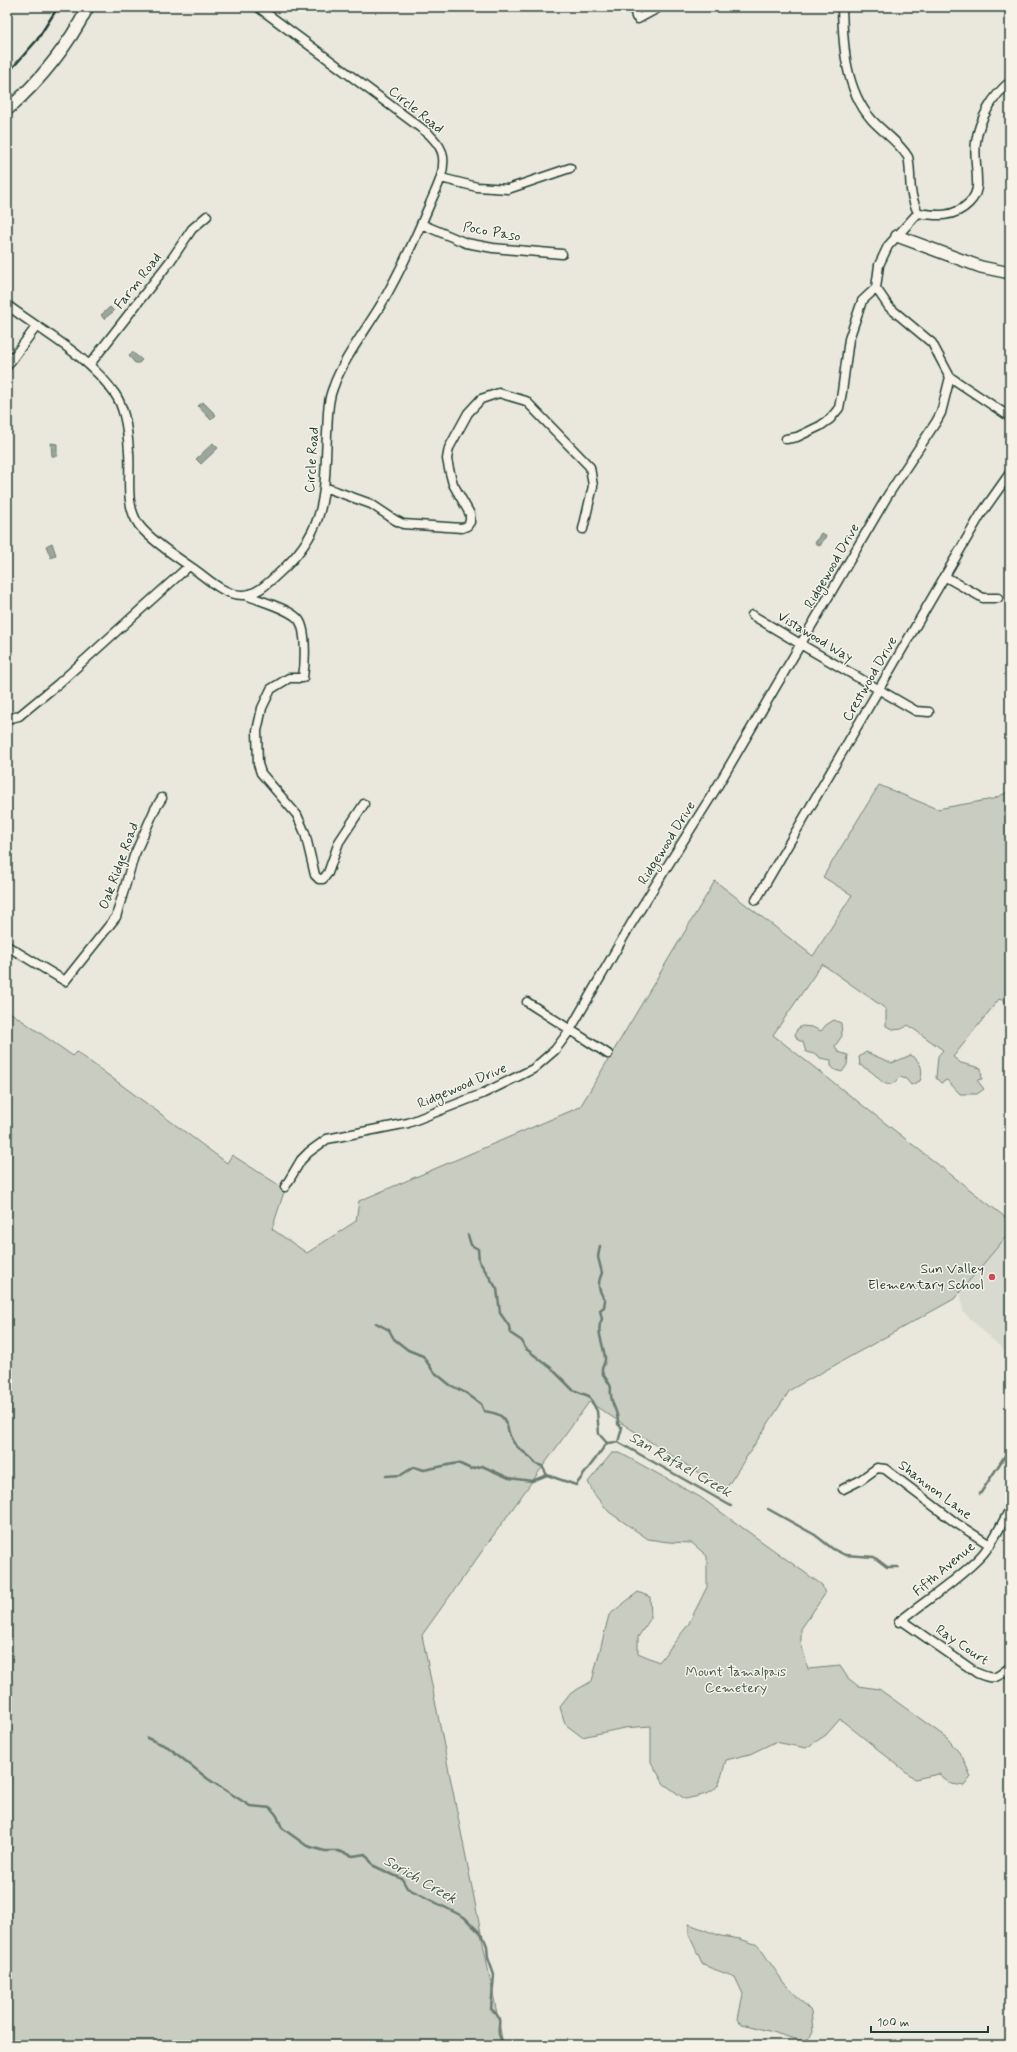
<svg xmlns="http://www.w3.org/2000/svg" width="1017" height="2052" font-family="Mynerve,sans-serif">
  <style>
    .built { fill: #d9dacf }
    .green { fill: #c8ccc1; stroke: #74847a }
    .water { fill: #9ca69c; stroke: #6a7c72 }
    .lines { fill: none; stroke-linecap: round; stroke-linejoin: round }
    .stream { stroke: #6a7c72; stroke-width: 2.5 }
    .street-casing { stroke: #1f3d34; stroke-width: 11 }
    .secondary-casing { stroke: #1f3d34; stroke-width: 14 }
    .street { stroke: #f7f3e8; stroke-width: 8 }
    .secondary { stroke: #f7f3e8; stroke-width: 11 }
    .rail { stroke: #1f3d34; stroke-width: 2.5 }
    .poi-dot { fill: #d1495b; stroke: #f7f3e8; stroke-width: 1.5 }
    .labels { text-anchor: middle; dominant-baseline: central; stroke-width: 3; stroke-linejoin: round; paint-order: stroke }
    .street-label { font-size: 14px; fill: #1f3d34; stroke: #f7f3e8 }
    .poi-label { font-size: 14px; fill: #1f3d34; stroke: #f7f3e8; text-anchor: end }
    .park-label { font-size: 14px; fill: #415a50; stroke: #f7f3e8 }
    .water-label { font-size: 15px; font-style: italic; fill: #445c53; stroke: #f7f3e8 }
  </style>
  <rect width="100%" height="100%" fill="#eae8dd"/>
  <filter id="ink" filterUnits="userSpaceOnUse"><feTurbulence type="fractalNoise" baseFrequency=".025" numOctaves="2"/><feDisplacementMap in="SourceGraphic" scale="8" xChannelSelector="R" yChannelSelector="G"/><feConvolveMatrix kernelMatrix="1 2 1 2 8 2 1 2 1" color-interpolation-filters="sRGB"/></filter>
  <g filter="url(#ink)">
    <path class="built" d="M1010,1228V1356L963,1312L961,1293Z"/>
    <path class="green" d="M879,785L937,809L993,799L1010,791V1003L999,999L953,1057L961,1063L981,1068L982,1079L977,1080L984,1089L977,1094H960L947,1080L941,1083L936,1078L938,1056L943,1050L908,1025C900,1032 894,1030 886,1026V1009L822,964L773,1035L1010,1221V1232L954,1299L790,1390L725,1490L589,1402L422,1635L503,2044L7,2045V1010L73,1056L77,1052L227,1163L232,1155L285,1189L272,1229L307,1253L356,1221L359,1201L580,1107L715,881L813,956L852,895L823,877Z
      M834,1020L841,1023L842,1036L835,1046L838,1052L848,1055L847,1065L842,1072L835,1070L831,1066V1060L820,1058L818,1055L806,1052L803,1042L798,1040L795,1035L797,1029L802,1026L812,1027L821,1031L826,1025Z
      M866,1052L892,1063L911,1055C921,1062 924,1069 920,1081L911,1085L906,1079L900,1077C889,1090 884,1084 874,1074C870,1070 864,1068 860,1065L859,1057Z
      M612,1453H620L700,1497L822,1585L825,1594L801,1629V1643L808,1669L840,1666L848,1678L858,1686L879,1689L947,1738L962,1756L971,1777L964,1786L952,1784L939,1774L915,1779L840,1719L826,1735L806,1748L775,1742L750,1754L726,1760C717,1792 719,1792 685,1799L664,1784L651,1762V1726L624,1728L582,1737L565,1724L560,1707L571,1693L592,1681L609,1615L638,1592L650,1597L651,1618L638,1637V1653L659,1662L688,1625L707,1587V1556L692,1543L668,1542L648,1539L609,1512L594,1494L588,1482Z
      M689,1924L721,1936L740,1939L758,1945L784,1983L811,2011L813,2031L810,2037L803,2041C782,2036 763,2028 741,2024L738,2019L743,1994L735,1977L703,1965L689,1935Z"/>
    <path class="water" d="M110,307L114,311L104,319L101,315Z
      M132,352L142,360L139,363H135L129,356Z
      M203,402L216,415L211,420L198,406Z
      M51,443L57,444V456H52Z
      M213,443L218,448L201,464L196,459Z
      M821,533L826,536L820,546L815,543Z
      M52,543L56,555L51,558L46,546Z"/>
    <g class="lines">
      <path class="stream" d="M468,1235L471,1245L478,1249L479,1261L497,1289L500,1313L509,1326L510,1333L522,1341L525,1348L551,1368L573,1390L589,1396L597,1411L599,1434L607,1443
        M600,1246L598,1257L602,1273C597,1284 598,1290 605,1300L604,1307L600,1310L602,1319C595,1330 604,1345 605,1358C606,1363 601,1366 602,1372C604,1377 608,1381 610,1385C612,1388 610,1391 611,1394C611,1405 619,1412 618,1424L622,1428L618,1442
        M376,1323L389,1330L394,1339L408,1350L423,1356L433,1371L450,1385L466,1393L481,1404L484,1411C489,1412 498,1413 502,1417C509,1424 507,1432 512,1440C518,1451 530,1454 536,1464L542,1466L547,1475
        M386,1476L401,1475L414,1467L424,1470L458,1463L471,1469L482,1466L509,1478L532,1481L547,1475L576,1485L607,1443L618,1442L731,1506
        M980,1494L1010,1448
        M768,1509L815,1535L833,1549L845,1555L874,1557L887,1567H898
        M147,1738L168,1747L208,1779L250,1806L271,1808L277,1816L282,1828L307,1846L325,1851H338L353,1856L365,1854L374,1866L402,1879L407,1888L464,1917L483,1936L487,1946L488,1958L494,1975L491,2009C509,2023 490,2028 505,2045"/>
      <defs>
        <path id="street" d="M634,7L636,17L638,19L660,7
          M842,7C843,45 845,90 872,120C883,132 899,142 908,157C910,162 910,183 911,190C912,198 915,206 918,213C937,216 954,218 969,203C975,197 978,190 977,181C977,168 974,155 976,142C979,120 993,95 1010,82
          M441,178L477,187L508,189L570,168
          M421,224L466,243L493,248L562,254
          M876,288L889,307L932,343L950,377L1010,417
          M7,305C44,333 88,355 115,394C125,408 128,434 129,452C131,476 124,504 139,525C149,539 179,559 194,569C208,579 224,595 242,595C256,596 269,582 278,574C328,529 324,496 327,434C328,419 327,402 333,388C343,359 366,330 382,303C400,272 415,239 429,206C435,191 445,175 443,157C442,147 435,141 429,134L258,7
          M90,364L171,260L192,229L207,216
          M7,366L36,327
          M786,439L797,437L820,426L830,419L839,408L842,392L849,339L862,301L876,288L879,265L888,246L918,213
          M324,487L371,504L395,520L403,524L462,528L467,526L470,522V514L453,484L449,469L447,459L449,448L468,413L481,399L499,393L526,401L590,467L593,486L583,529
          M944,576L983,598H998
          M246,595C260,601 291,609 299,620C307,631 305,665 303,678H289L271,689L262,708L257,731L258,764L261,773L297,815L305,833L315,875L319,879H323L328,873L339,842L364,804
          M752,615L802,645L916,711L929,712
          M7,719L19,716L58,684L189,566
          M756,900L981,514L1010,473
          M7,946L65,981L116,917L134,856L155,809L162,798
          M527,1002L608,1054
          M285,1187L301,1160L309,1152L327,1139L408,1123L482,1094L533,1069L555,1050L570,1030L631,924L717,787L888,495L936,422L941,413L950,377
          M843,1489L859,1481L877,1468L885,1469L956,1523L990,1545
          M901,1620L977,1673C995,1681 996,1678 1010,1667
          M899,1622C926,1600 956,1582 981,1556C993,1543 1001,1525 1010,1509"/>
        <path id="secondary" d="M7,110C40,81 68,46 88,7
          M897,236L981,267L1010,273"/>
      </defs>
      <use href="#street" class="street-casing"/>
      <use href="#secondary" class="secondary-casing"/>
      <use href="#street" class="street"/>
      <use href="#secondary" class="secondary"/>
      <path class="rail" d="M7,74L37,40L58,7"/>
    </g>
  </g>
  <circle class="poi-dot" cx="992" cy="1277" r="4"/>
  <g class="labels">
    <g class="street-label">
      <text transform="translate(416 110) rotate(39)">Circle Road</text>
      <text transform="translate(492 232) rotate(10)">Poco Paso</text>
      <text transform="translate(138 281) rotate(-52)">Farm Road</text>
      <text transform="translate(312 460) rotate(-86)">Circle Road</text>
      <text transform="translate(832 566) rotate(-60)">Ridgewood Drive</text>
      <text transform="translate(815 637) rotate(31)">Vistawood Way</text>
      <text transform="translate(870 679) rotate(-60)">Crestwood Drive</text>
      <text transform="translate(667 843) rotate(-58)">Ridgewood Drive</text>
      <text transform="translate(119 866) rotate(-70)">Oak Ridge Road</text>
      <text transform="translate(462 1086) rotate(-23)">Ridgewood Drive</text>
      <text transform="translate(935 1490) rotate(37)">Shannon Lane</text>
      <text transform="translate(944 1569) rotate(-40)">Fifth Avenue</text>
      <text transform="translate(962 1645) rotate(34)">Ray Court</text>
    </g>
    <g class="poi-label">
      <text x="984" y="1269">Sun Valley<tspan x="984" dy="16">Elementary School</tspan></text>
    </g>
    <g class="park-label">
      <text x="736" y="1672">Mount Tamalpais<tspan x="736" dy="16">Cemetery</tspan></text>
    </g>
    <g class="water-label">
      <text transform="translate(680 1465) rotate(30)">San Rafael Creek</text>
      <text transform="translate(420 1880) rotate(30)">Sorich Creek</text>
    </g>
  </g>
  <rect width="1017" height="2052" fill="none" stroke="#f7f3e8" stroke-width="24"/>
  <rect x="12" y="12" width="993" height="2028" fill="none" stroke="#1f3d34" stroke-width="1.5" filter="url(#ink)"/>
  <path d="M871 2026v6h117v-6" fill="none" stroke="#1f3d34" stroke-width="2"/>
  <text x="877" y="2026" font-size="12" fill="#1f3d34" stroke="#f7f3e8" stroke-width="3" paint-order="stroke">100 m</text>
</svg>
